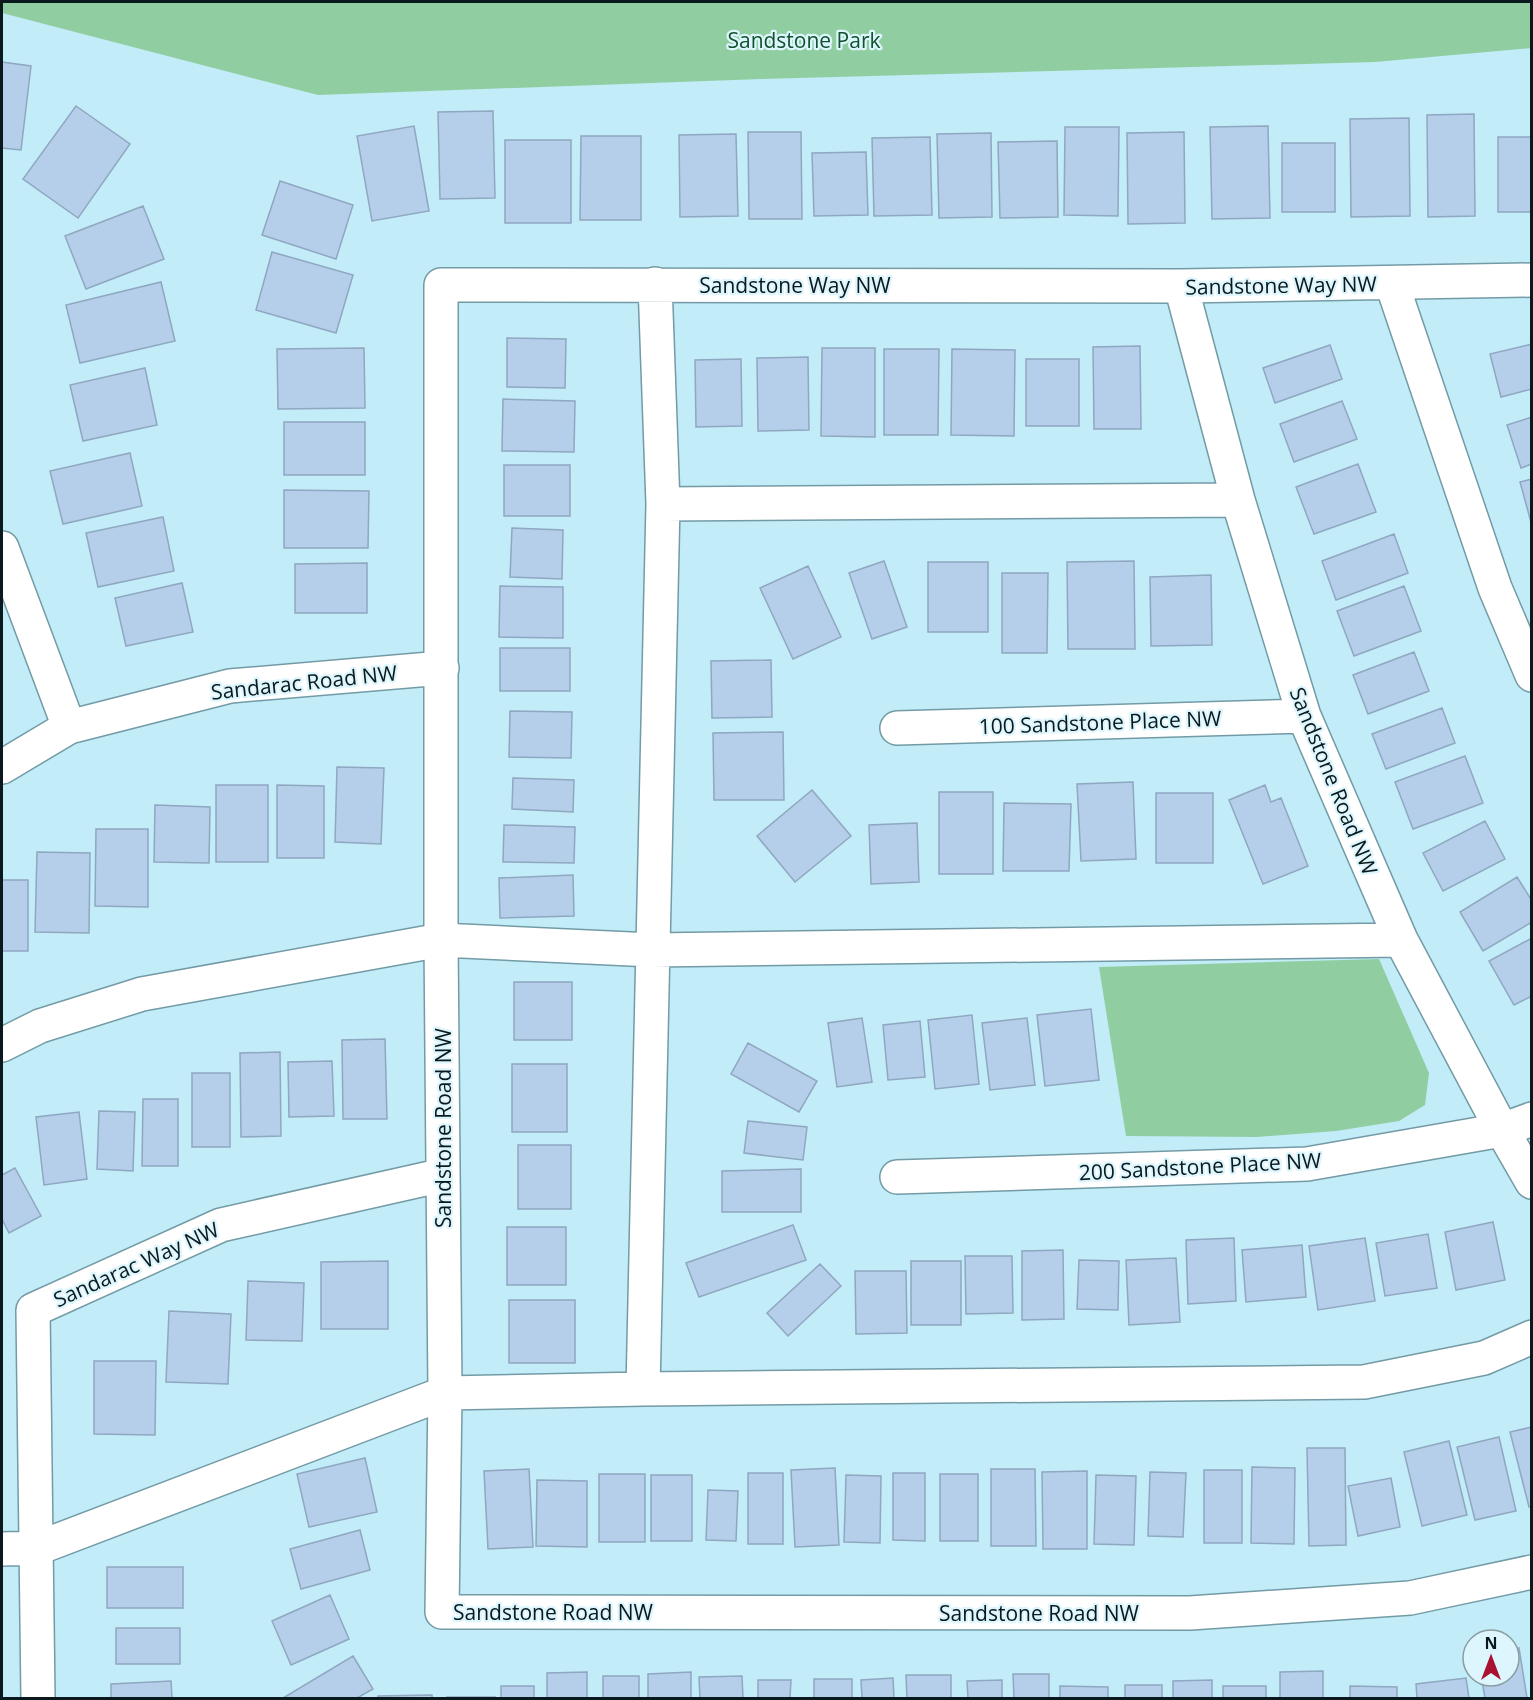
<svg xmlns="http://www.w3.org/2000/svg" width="1533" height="1700" font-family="'Open Sans',sans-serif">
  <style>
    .green { fill: #90cea1 }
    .building { fill: #b5cee9; stroke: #8fa7c0; stroke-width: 1.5 }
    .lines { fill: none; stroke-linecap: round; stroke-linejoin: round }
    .minor-casing { stroke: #739ba6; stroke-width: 36 }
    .minor { stroke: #fff; stroke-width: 33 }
    .labels { text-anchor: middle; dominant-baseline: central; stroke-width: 4.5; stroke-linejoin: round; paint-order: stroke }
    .park-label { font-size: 21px; fill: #10522b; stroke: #ddf6fd }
    .street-label { font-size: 21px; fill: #09191d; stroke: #ddf6fd }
  </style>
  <rect width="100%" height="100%" fill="#c2ecf8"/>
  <path class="green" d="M2,2H1531L1532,48L1375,62L761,79L318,95L2,13Z
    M1379,959L1429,1073L1425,1105L1399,1121L1336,1131L1257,1137L1126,1136L1099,967Z"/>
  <path class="building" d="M2,62L31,66L21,150L2,148Z
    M76,106L130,144L78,218L23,179Z
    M493,111L495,198L440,199L438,112Z
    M1474,114L1475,216L1428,217L1427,115Z
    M1409,118L1410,216L1351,217L1350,119Z
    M414,126L429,211L372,221L357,136Z
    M1268,126L1270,218L1212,219L1210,127Z
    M1065,127H1119L1118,216L1064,215Z
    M748,132H801L802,219H749Z
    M1184,132L1185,223L1128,224L1127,133Z
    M991,133L992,217L939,218L937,134Z
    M736,134L738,216L680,217L679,135Z
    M581,136H641V220H580Z
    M930,137L932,215L874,216L872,138Z
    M1498,137H1532V212H1498Z
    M505,140H571V223H505Z
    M1057,141L1058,217L1000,218L998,142Z
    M1282,143H1335V212H1282Z
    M866,152L868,215L814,216L812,153Z
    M280,181L353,205L336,259L262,235Z
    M143,206L164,259L86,289L65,236Z
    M272,252L353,275L336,333L256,310Z
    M161,282L175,341L80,363L66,305Z
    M507,338L566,339L565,388L507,387Z
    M1532,344V389L1501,397L1490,354Z
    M1330,345L1342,379L1275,403L1263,368Z
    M1140,346L1141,429H1094L1093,347Z
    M364,348L365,408L278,409L277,349Z
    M822,348H875V437L821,436Z
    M884,349H939L938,435H884Z
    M952,349L1015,350L1014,436L951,435Z
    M808,357L809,430L758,431L757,358Z
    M741,359L742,426L696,427L695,360Z
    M1026,359H1079V426H1026Z
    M145,368L157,425L83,441L70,385Z
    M503,399L575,401L574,452L502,451Z
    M1342,401L1357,439L1294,462L1280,424Z
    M1532,417V464L1521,468L1507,425Z
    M284,422H365V475H284Z
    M130,453L142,506L63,524L50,471Z
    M1358,464L1376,512L1314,534L1296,487Z
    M504,465H570V516H504Z
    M1532,479V526L1520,482Z
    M284,490L369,491L368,548H284Z
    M163,517L174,571L98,587L86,533Z
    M512,528L563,530L562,579L510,577Z
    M1394,534L1408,573L1336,600L1322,561Z
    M884,561L907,627L872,639L849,573Z
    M1134,561L1135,649H1068L1067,562Z
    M928,562H988V632H928Z
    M367,563V613H295V564Z
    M808,566L841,637L793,659L760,588Z
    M1002,573H1048L1047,653H1002Z
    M1211,575L1212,645L1151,646L1150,577Z
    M182,583L193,632L126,646L115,598Z
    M500,586L563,587V638L499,637Z
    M1404,586L1421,631L1354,656L1337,611Z
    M500,648H570V691H500Z
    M1414,652L1429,691L1368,714L1353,675Z
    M771,660L772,717L712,718L711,661Z
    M1442,708L1455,743L1386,769L1372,734Z
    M510,711L572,712L571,758L509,757Z
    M783,732L784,800H714L713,733Z
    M1465,756L1483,803L1413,829L1395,782Z
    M337,767L384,768L381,844L335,842Z
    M513,778L574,780L573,812L512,809Z
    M1133,782L1136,859L1081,861L1077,784Z
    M216,785H268V862H216Z
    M277,785L324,786V858H277Z
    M1265,785L1271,802L1281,798L1308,866L1263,884L1229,800Z
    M812,790L851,836L795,882L757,836Z
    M939,792H993V874H939Z
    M1156,793H1213V863H1156Z
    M1004,803L1071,804L1069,871H1003Z
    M155,805L210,807L209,863L154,862Z
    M1485,821L1505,859L1443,891L1423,853Z
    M917,823L919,882L871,884L869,825Z
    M504,825L575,827L574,863L503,862Z
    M96,829H148V907L95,906Z
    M37,852L90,853L89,933L35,932Z
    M573,875L574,916L500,918L499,878Z
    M1517,877L1532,901V922L1483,951L1460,912Z
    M2,880H28V951H2Z
    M1532,938V996L1514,1005L1489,961Z
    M514,982H572V1040H514Z
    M1091,1009L1099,1080L1045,1086L1037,1015Z
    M972,1015L979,1084L935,1089L928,1020Z
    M862,1018L872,1082L837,1087L828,1023Z
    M1027,1018L1035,1085L990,1090L982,1023Z
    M920,1021L925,1077L888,1080L883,1025Z
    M385,1039L387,1119H343L342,1040Z
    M748,1043L817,1081L799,1112L731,1074Z
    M280,1052L281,1136L241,1137L240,1053Z
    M332,1061L334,1116L289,1117L288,1062Z
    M512,1064H567V1132H512Z
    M192,1073H230V1147H192Z
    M143,1099H178V1166H142Z
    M99,1111L135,1112L133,1171L97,1169Z
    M79,1112L87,1179L44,1185L36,1117Z
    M748,1121L807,1127L803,1160L744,1153Z
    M518,1145H571V1209H518Z
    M15,1168L41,1216L9,1233L2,1219V1175Z
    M801,1169V1212H722V1171Z
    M1493,1222L1505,1280L1456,1290L1445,1232Z
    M793,1225L806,1260L699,1297L686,1263Z
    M507,1227H566V1285H507Z
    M1428,1234L1437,1288L1385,1296L1376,1243Z
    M1234,1238L1236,1301L1188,1304L1186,1240Z
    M1365,1238L1375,1301L1318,1310L1309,1246Z
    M1302,1245L1306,1297L1246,1302L1242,1250Z
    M1063,1250L1064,1319L1022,1320V1251Z
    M965,1256H1012L1013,1313L966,1314Z
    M1176,1258L1180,1322L1129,1325L1126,1260Z
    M1079,1260L1119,1261L1118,1310L1077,1309Z
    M388,1261V1329H321V1262Z
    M911,1261H961V1325H911Z
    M820,1264L841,1286L788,1336L767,1313Z
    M855,1271H906L907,1333L856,1334Z
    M248,1281L304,1283L302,1341L246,1340Z
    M509,1300H575V1363H509Z
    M169,1311L231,1314L228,1384L166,1382Z
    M94,1361H156L155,1435L94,1434Z
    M1532,1427V1507H1529L1510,1432Z
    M1499,1437L1516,1511L1475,1520L1457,1447Z
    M1449,1441L1467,1515L1422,1526L1404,1452Z
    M1307,1448H1345L1346,1545L1309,1546Z
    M365,1458L377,1512L309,1527L297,1474Z
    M1252,1467L1295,1468L1294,1544L1251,1543Z
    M835,1468L839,1545L795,1547L791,1470Z
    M529,1469L533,1547L488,1549L484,1471Z
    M991,1469H1035L1036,1546H991Z
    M1204,1470H1242V1543H1204Z
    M1087,1471V1549H1043L1042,1472Z
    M1150,1472L1186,1473L1183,1537L1148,1536Z
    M748,1473H783V1544H748Z
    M893,1473H925V1541L893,1540Z
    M599,1474H645V1542H599Z
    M940,1474H978V1541H940Z
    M651,1475H692V1541H651Z
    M846,1475L881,1476L880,1543L844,1542Z
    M1096,1475L1136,1476L1134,1545L1094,1544Z
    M1391,1478L1400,1527L1358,1536L1348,1486Z
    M537,1480L587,1481V1547L536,1546Z
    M708,1490L738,1491L736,1541L706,1540Z
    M360,1530L370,1570L301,1589L290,1549Z
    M107,1567H183V1608H107Z
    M330,1595L349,1639L291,1665L272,1621Z
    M116,1628H180V1664H116Z
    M1519,1648L1527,1698H1485L1481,1676H1509V1650Z
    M353,1656L373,1689L357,1698H283Z
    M1323,1671V1698H1280V1672Z
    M587,1672V1698H547V1673Z
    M691,1672V1698H648V1674Z
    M1013,1674H1049V1698H1014Z
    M906,1675H951V1698H907Z
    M603,1676H639V1698H603Z
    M742,1676L743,1698H700L699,1677Z
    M893,1678L894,1698H862L861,1680Z
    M1466,1678L1469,1698H1417L1416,1684Z
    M814,1679H852V1698H814Z
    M758,1680H791L790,1698H758Z
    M1002,1680V1698H968L967,1681Z
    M1212,1680V1698H1173V1681Z
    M171,1681L172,1698H111V1684Z
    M1125,1685H1162V1698H1125Z
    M501,1686H534V1698H501Z
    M1060,1686L1108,1687V1698H1060Z
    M1223,1686H1266V1698H1223Z
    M1350,1686L1397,1687V1698H1350Z
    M432,1695V1698H378V1696Z
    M447,1697H495V1698H447Z"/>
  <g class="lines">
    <defs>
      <path id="minor" d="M1532,280L1181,286L441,285V940L445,1393L442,1612L1190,1613L1410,1598L1532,1572
        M1392,284L1495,588L1532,675
        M1181,286L1238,500L1304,716L1401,940L1502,1130L1532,1182
        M663,504L1238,500
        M2,548L69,727
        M897,728L1304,716
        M2,767L69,727L230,686L442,668
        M2,1045L40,1026L142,994L441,940L652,950L1401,940
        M897,1177L1307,1164L1502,1130L1532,1119
        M643,1389L663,504L655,284
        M2,1549L38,1548L445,1393L643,1389L1364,1382L1484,1358L1532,1337
        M38,1698L33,1310L221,1225L443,1175"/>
    </defs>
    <use href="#minor" class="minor-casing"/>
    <use href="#minor" class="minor"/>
  </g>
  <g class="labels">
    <g class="park-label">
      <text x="804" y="40">Sandstone Park</text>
    </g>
    <g class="street-label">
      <text x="795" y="285">Sandstone Way NW</text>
      <text transform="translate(1281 285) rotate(-1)">Sandstone Way NW</text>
      <text transform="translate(304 682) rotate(-6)">Sandarac Road NW</text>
      <text transform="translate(1100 722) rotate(-2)">100 Sandstone Place NW</text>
      <text transform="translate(1334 781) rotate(68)">Sandstone Road NW</text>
      <text transform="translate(443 1128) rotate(-90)">Sandstone Road NW</text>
      <text transform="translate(1200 1166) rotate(-3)">200 Sandstone Place NW</text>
      <text transform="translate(136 1264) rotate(-24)">Sandarac Way NW</text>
      <text x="553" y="1612">Sandstone Road NW</text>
      <text x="1039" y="1613">Sandstone Road NW</text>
    </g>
  </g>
  <rect width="1533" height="1700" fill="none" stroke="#09191d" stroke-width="6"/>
  <g transform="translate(1491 1658)"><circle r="28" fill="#ddf6fd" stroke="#889ea3" stroke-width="1.5"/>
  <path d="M0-4.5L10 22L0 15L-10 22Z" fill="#a81130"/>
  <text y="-9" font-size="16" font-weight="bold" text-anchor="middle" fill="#09191d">N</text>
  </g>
</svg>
